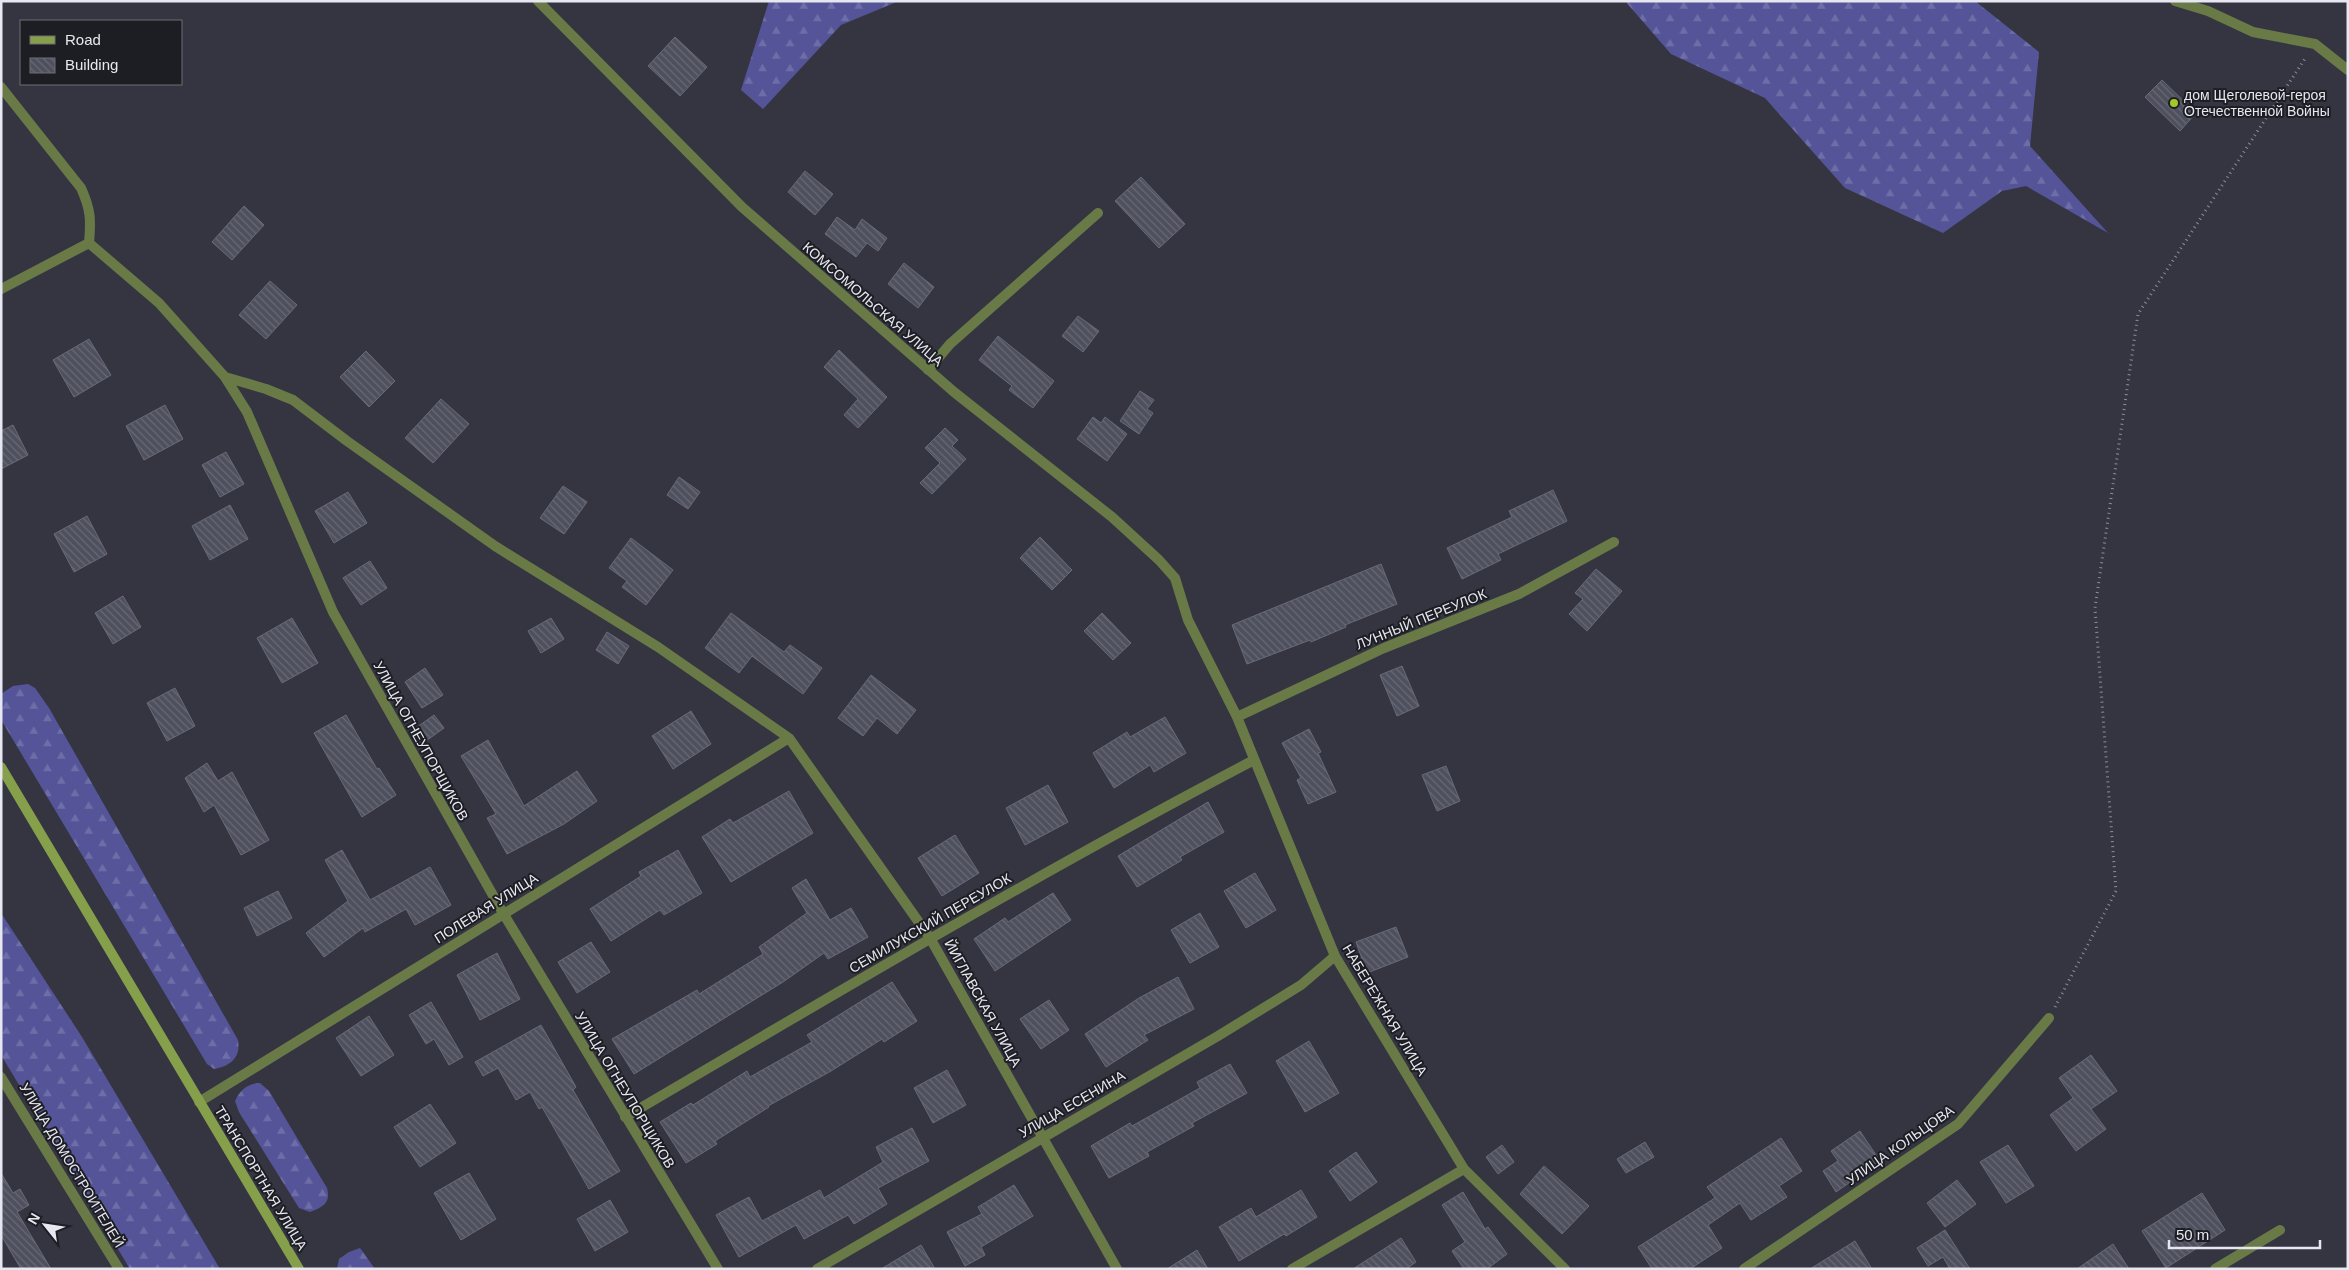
<svg xmlns="http://www.w3.org/2000/svg" width="2349" height="1270" font-family="Arial,sans-serif">
  <style>
    .forest { fill: url(#forest-firs) }
    .building { fill: url(#building-back-hatch); stroke: #696a79 }
    .lines { fill: none; stroke-linecap: round; stroke-linejoin: round }
    .path { stroke: #8e8e99; stroke-width: 3; stroke-dasharray: 1 4; stroke-linecap: butt }
    .minor { stroke: #6a7a47; stroke-width: 10 }
    .secondary { stroke: #869f4b; stroke-width: 10 }
    .poi-dot { fill: #a1c929; stroke: #1d1e23; stroke-width: 2 }
    .labels { text-anchor: middle; dominant-baseline: central; stroke-width: 4; stroke-linejoin: round; paint-order: stroke }
    .poi-label { font-size: 14px; fill: #e6e7f0; stroke: #1d1e23; text-anchor: start }
    .street-label { font-size: 14px; fill: #e6e7f0; stroke: #1d1e23 }
  </style>
  <defs>
    <pattern id="forest-firs" width="22" height="20" patternUnits="userSpaceOnUse" patternTransform="scale(1.25)"><rect width="22" height="20" fill="#555498"/><path d="M5 1l3.5 6h-7zM16 11l3.5 6h-7z" fill="#6d6da7"/></pattern>
    <pattern id="building-back-hatch" width="6" height="6" patternUnits="userSpaceOnUse" patternTransform="scale(1.25)"><rect width="6" height="6" fill="#4f505e"/><path d="M-1 5l2 2M0 0l6 6M5-1l2 2" fill="none" stroke="#686975"/></pattern>
  </defs>
  <rect width="100%" height="100%" fill="#353542"/>
  <path class="forest" d="M769,1H899L841,25L763,109L741,90Z
    M1625,1H1975L2039,52L2030,146L2108,233L2026,186L2002,191L1943,233L1845,188L1765,98L1671,54Z
    M28,684L35,688L49,708L238,1040C241,1057 231,1066 214,1069L207,1064L3,723L1,719V694L13,686Z
    M1,913L82,1037L220,1269H130L1,1055Z
    M260,1083L269,1091L327,1188C331,1203 323,1207 310,1212L299,1208L239,1112L235,1101C241,1089 247,1084 260,1083Z
    M360,1248L375,1269H337L339,1259L349,1252Z"/>
  <path class="building" d="M675,37L707,67L680,96L648,66Z
    M2162,80L2196,113L2180,131L2145,97Z
    M805,171L833,194L815,215L788,192Z
    M1141,177L1185,224L1159,248L1115,201Z
    M244,206L264,225L232,260L212,242Z
    M837,217L855,230L862,219L887,238L878,251L867,243L856,257L825,234Z
    M904,263L934,287L918,308L888,284Z
    M270,281L297,305L266,339L239,315Z
    M1078,316L1099,331L1083,352L1062,336Z
    M998,336L1054,381L1033,408L1009,390L1012,386L979,360Z
    M89,339L111,375L74,397L53,360Z
    M839,350L887,397L858,428L844,415L858,399L824,367Z
    M366,351L395,381L369,407L340,377Z
    M1140,391L1154,400L1147,409L1153,413L1139,434L1120,421Z
    M441,399L469,424L433,463L405,438Z
    M165,405L183,439L144,460L126,426Z
    M1093,417L1101,423L1105,417L1127,434L1107,461L1077,439Z
    M13,425L28,455L1,469V431Z
    M945,428L958,440L952,446L966,459L932,494L920,483L940,463L925,448Z
    M226,452L244,484L220,497L202,465Z
    M679,477L700,492L688,509L667,495Z
    M563,486L587,502L564,534L540,518Z
    M1553,490L1567,521L1498,554L1501,560L1462,579L1447,548L1512,517L1509,511Z
    M348,492L367,523L334,543L315,511Z
    M230,505L248,539L210,560L192,526Z
    M87,516L107,554L74,572L54,534Z
    M1040,537L1072,570L1052,590L1020,558Z
    M631,538L673,570L646,605L622,587L627,581L609,568Z
    M370,561L387,588L361,605L343,578Z
    M1381,564L1397,604L1345,625L1346,627L1311,642L1310,640L1247,664L1232,625Z
    M1596,569L1622,591L1587,631L1569,614L1583,599L1575,593Z
    M123,596L141,627L113,644L95,613Z
    M731,613L784,652L790,645L822,668L803,694L752,656L739,673L705,648Z
    M1102,613L1131,643L1113,660L1084,631Z
    M292,618L318,663L282,683L257,638Z
    M551,618L564,639L541,653L528,631Z
    M607,632L629,646L618,664L596,650Z
    M1402,666L1419,706L1397,716L1380,675Z
    M425,668L443,695L422,708L405,682Z
    M871,675L916,710L897,734L877,718L863,736L838,718Z
    M175,688L195,726L167,741L147,703Z
    M691,711L711,744L673,769L652,736Z
    M346,715L377,769L379,768L396,795L362,817L314,733Z
    M434,715L444,728L419,746L409,733Z
    M1165,717L1186,753L1154,772L1150,765L1114,788L1093,753L1127,732L1130,737Z
    M1309,729L1321,752L1318,753L1336,792L1308,804L1297,780L1301,778L1282,743Z
    M488,740L524,806L577,771L597,801L564,824L507,854L487,818L496,814L461,756Z
    M207,763L218,781L232,772L269,840L241,855L214,805L204,812L185,778Z
    M1446,766L1460,801L1437,811L1422,775Z
    M1048,785L1068,822L1025,845L1006,808Z
    M789,791L813,833L731,882L702,837L730,819L733,823Z
    M1208,802L1224,832L1180,857L1182,860L1137,887L1118,856Z
    M955,835L979,873L942,896L918,858Z
    M342,850L370,900L430,867L451,905L415,925L406,909L365,932L363,928L324,957L306,933L348,901L325,860Z
    M678,850L702,893L664,915L660,910L611,941L590,909L641,876L639,872Z
    M1255,873L1276,910L1246,928L1224,891Z
    M806,879L830,920L851,908L868,937L828,959L824,953L783,982L634,1074L612,1039L697,990L699,994L763,954L759,947L807,913L792,888Z
    M278,891L292,918L257,936L244,908Z
    M1053,893L1071,920L995,971L974,939L1005,918L1008,922Z
    M1200,913L1219,947L1190,963L1171,930Z
    M1396,927L1408,957L1367,973L1356,942Z
    M591,942L610,972L577,993L558,962Z
    M497,953L520,999L480,1020L457,975Z
    M1178,977L1194,1009L1144,1035L1148,1040L1106,1067L1085,1034L1139,998Z
    M892,982L917,1021L884,1042L882,1039L831,1071L768,1106L769,1107L715,1141L717,1144L686,1163L660,1122L691,1103L693,1105L747,1071L750,1077L812,1042L807,1035Z
    M1049,1000L1069,1030L1041,1049L1020,1019Z
    M431,1002L463,1057L449,1065L434,1039L426,1044L409,1015Z
    M369,1016L394,1055L361,1076L336,1038Z
    M541,1025L576,1087L573,1090L620,1171L589,1189L542,1107L539,1109L530,1092L516,1100L498,1068L483,1076L475,1062Z
    M1309,1041L1339,1093L1305,1112L1276,1061Z
    M2091,1055L2117,1091L2091,1109L2106,1129L2076,1151L2050,1115L2073,1098L2059,1078Z
    M1230,1064L1247,1093L1192,1123L1194,1126L1147,1152L1149,1156L1109,1178L1091,1146L1130,1123L1132,1126L1200,1088L1197,1082Z
    M947,1070L966,1105L933,1123L914,1088Z
    M430,1104L456,1143L420,1167L394,1127Z
    M912,1128L929,1161L878,1188L887,1204L854,1224L848,1215L804,1239L796,1225L739,1257L716,1215L749,1197L762,1221L820,1190L824,1198L883,1162L876,1147Z
    M1860,1131L1880,1161L1836,1192L1823,1171L1838,1161L1831,1151Z
    M1781,1138L1802,1171L1779,1186L1787,1197L1751,1220L1740,1203L1708,1225L1722,1248L1690,1269H1652L1638,1247L1715,1198L1707,1187Z
    M1645,1142L1654,1157L1626,1173L1617,1159Z
    M1502,1145L1514,1162L1498,1174L1486,1157Z
    M2008,1145L2034,1186L2006,1203L1980,1162Z
    M1356,1152L1377,1182L1350,1201L1329,1171Z
    M1544,1166L1589,1206L1562,1234L1520,1194Z
    M1,1173L13,1193L20,1189L29,1205L17,1212L51,1269H21L1,1235Z
    M469,1173L496,1219L461,1240L434,1193Z
    M1957,1180L1976,1204L1945,1227L1927,1203Z
    M1014,1185L1033,1216L981,1247L985,1255L965,1266L947,1232L982,1214L978,1207Z
    M1301,1190L1317,1217L1286,1236L1284,1234L1239,1261L1219,1227L1251,1208L1256,1217Z
    M1463,1192L1485,1229L1488,1227L1507,1254L1487,1269H1464L1452,1251L1465,1242L1442,1205Z
    M2202,1193L2225,1230L2166,1268L2142,1231Z
    M610,1200L628,1232L595,1251L577,1219Z
    M1945,1230L1970,1269H1950L1943,1257L1928,1266L1917,1248Z
    M1401,1238L1416,1262L1406,1269H1353Z
    M1855,1241L1872,1269H1810Z
    M2113,1244L2129,1269H2077Z
    M921,1245L935,1269H881Z
    M1197,1250L1208,1269H1167Z"/>
  <g class="lines">
    <path class="path" d="M2055,1007L2116,891L2095,608L2138,314L2306,57"/>
    <path class="minor" d="M538,1L742,207L954,392L1112,517L1159,560L1175,578L1188,620L1237,717L1335,956L1464,1169L1565,1269
      M2175,1L2208,11L2253,32L2315,44L2348,70
      M1,87L81,188C91,210 91,220 89,243
      M89,243L159,303L225,377L247,412L333,612L503,913L718,1269
      M1,289L89,243
      M928,370L950,344L1098,213
      M225,377L266,389L293,400L347,441L495,546L658,647L789,738L930,938L1117,1269
      M1237,717L1384,648L1519,594L1614,542
      M1,1077L119,1269
      M199,1102L789,738
      M625,1117C833,995 1040,872 1254,760
      M817,1269L1218,1036L1301,985L1335,956
      M1292,1269L1464,1169
      M1744,1269L1958,1124L2049,1018
      M2215,1269L2280,1230"/>
    <path class="secondary" d="M1,767L299,1269"/>
  </g>
  <circle class="poi-dot" cx="2174" cy="103" r="5"/>
  <g class="labels">
    <g class="poi-label">
      <text x="2184" y="95">дом Щеголевой-героя<tspan x="2184" dy="16">Отечественной Войны</tspan></text>
    </g>
    <g class="street-label">
      <text transform="translate(873 304) rotate(41)">КОМСОМОЛЬСКАЯ УЛИЦА</text>
      <text transform="translate(1421 619) rotate(-22)">ЛУННЫЙ ПЕРЕУЛОК</text>
      <text transform="translate(421 741) rotate(61)">УЛИЦА ОГНЕУПОРЩИКОВ</text>
      <text transform="translate(486 908) rotate(-32)">ПОЛЕВАЯ УЛИЦА</text>
      <text transform="translate(930 923) rotate(-30)">СЕМИЛУКСКИЙ ПЕРЕУЛОК</text>
      <text transform="translate(983 1003) rotate(61)">ЙИГЛАВСКАЯ УЛИЦА</text>
      <text transform="translate(1385 1010) rotate(59)">НАБЕРЕЖНАЯ УЛИЦА</text>
      <text transform="translate(625 1090) rotate(59)">УЛИЦА ОГНЕУПОРЩИКОВ</text>
      <text transform="translate(1072 1104) rotate(-30)">УЛИЦА ЕСЕНИНА</text>
      <text transform="translate(1900 1145) rotate(-35)">УЛИЦА КОЛЬЦОВА</text>
      <text transform="translate(72 1165) rotate(59)">УЛИЦА ДОМОСТРОИТЕЛЕЙ</text>
      <text transform="translate(261 1178) rotate(59)">ТРАНСПОРТНАЯ УЛИЦА</text>
    </g>
  </g>
  <rect width="2349" height="1270" fill="none" stroke="#e6e7f0" stroke-width="5"/>
  <rect x="20" y="20" width="162" height="65" fill="#1d1e23" stroke="#6d6e75"/>
  <rect x="30" y="36" width="25" height="8" fill="#869f4b" stroke="#6d6e75"/>
  <text x="65" y="45" font-size="15" fill="#e6e7f0">Road</text>
  <rect x="30" y="58" width="25" height="15" fill="url(#building-back-hatch)" stroke="#6d6e75"/>
  <text x="65" y="70" font-size="15" fill="#e6e7f0">Building</text>
  <g transform="translate(45 1225) rotate(300)" stroke="#1d1e23" stroke-width="4" paint-order="stroke">
  <path d="M0-4L9 19L0 12L-9 19Z" fill="#e6e7f0"/>
  <text y="-8" font-size="14" font-weight="bold" text-anchor="middle" fill="#e6e7f0">N</text>
  </g>
  <path d="M2169 1240v8h151v-8" fill="none" stroke="#e6e7f0" stroke-width="2.5"/>
  <text x="2176" y="1240" font-size="15" fill="#e6e7f0" stroke="#1d1e23" stroke-width="4" paint-order="stroke">50 m</text>
</svg>
